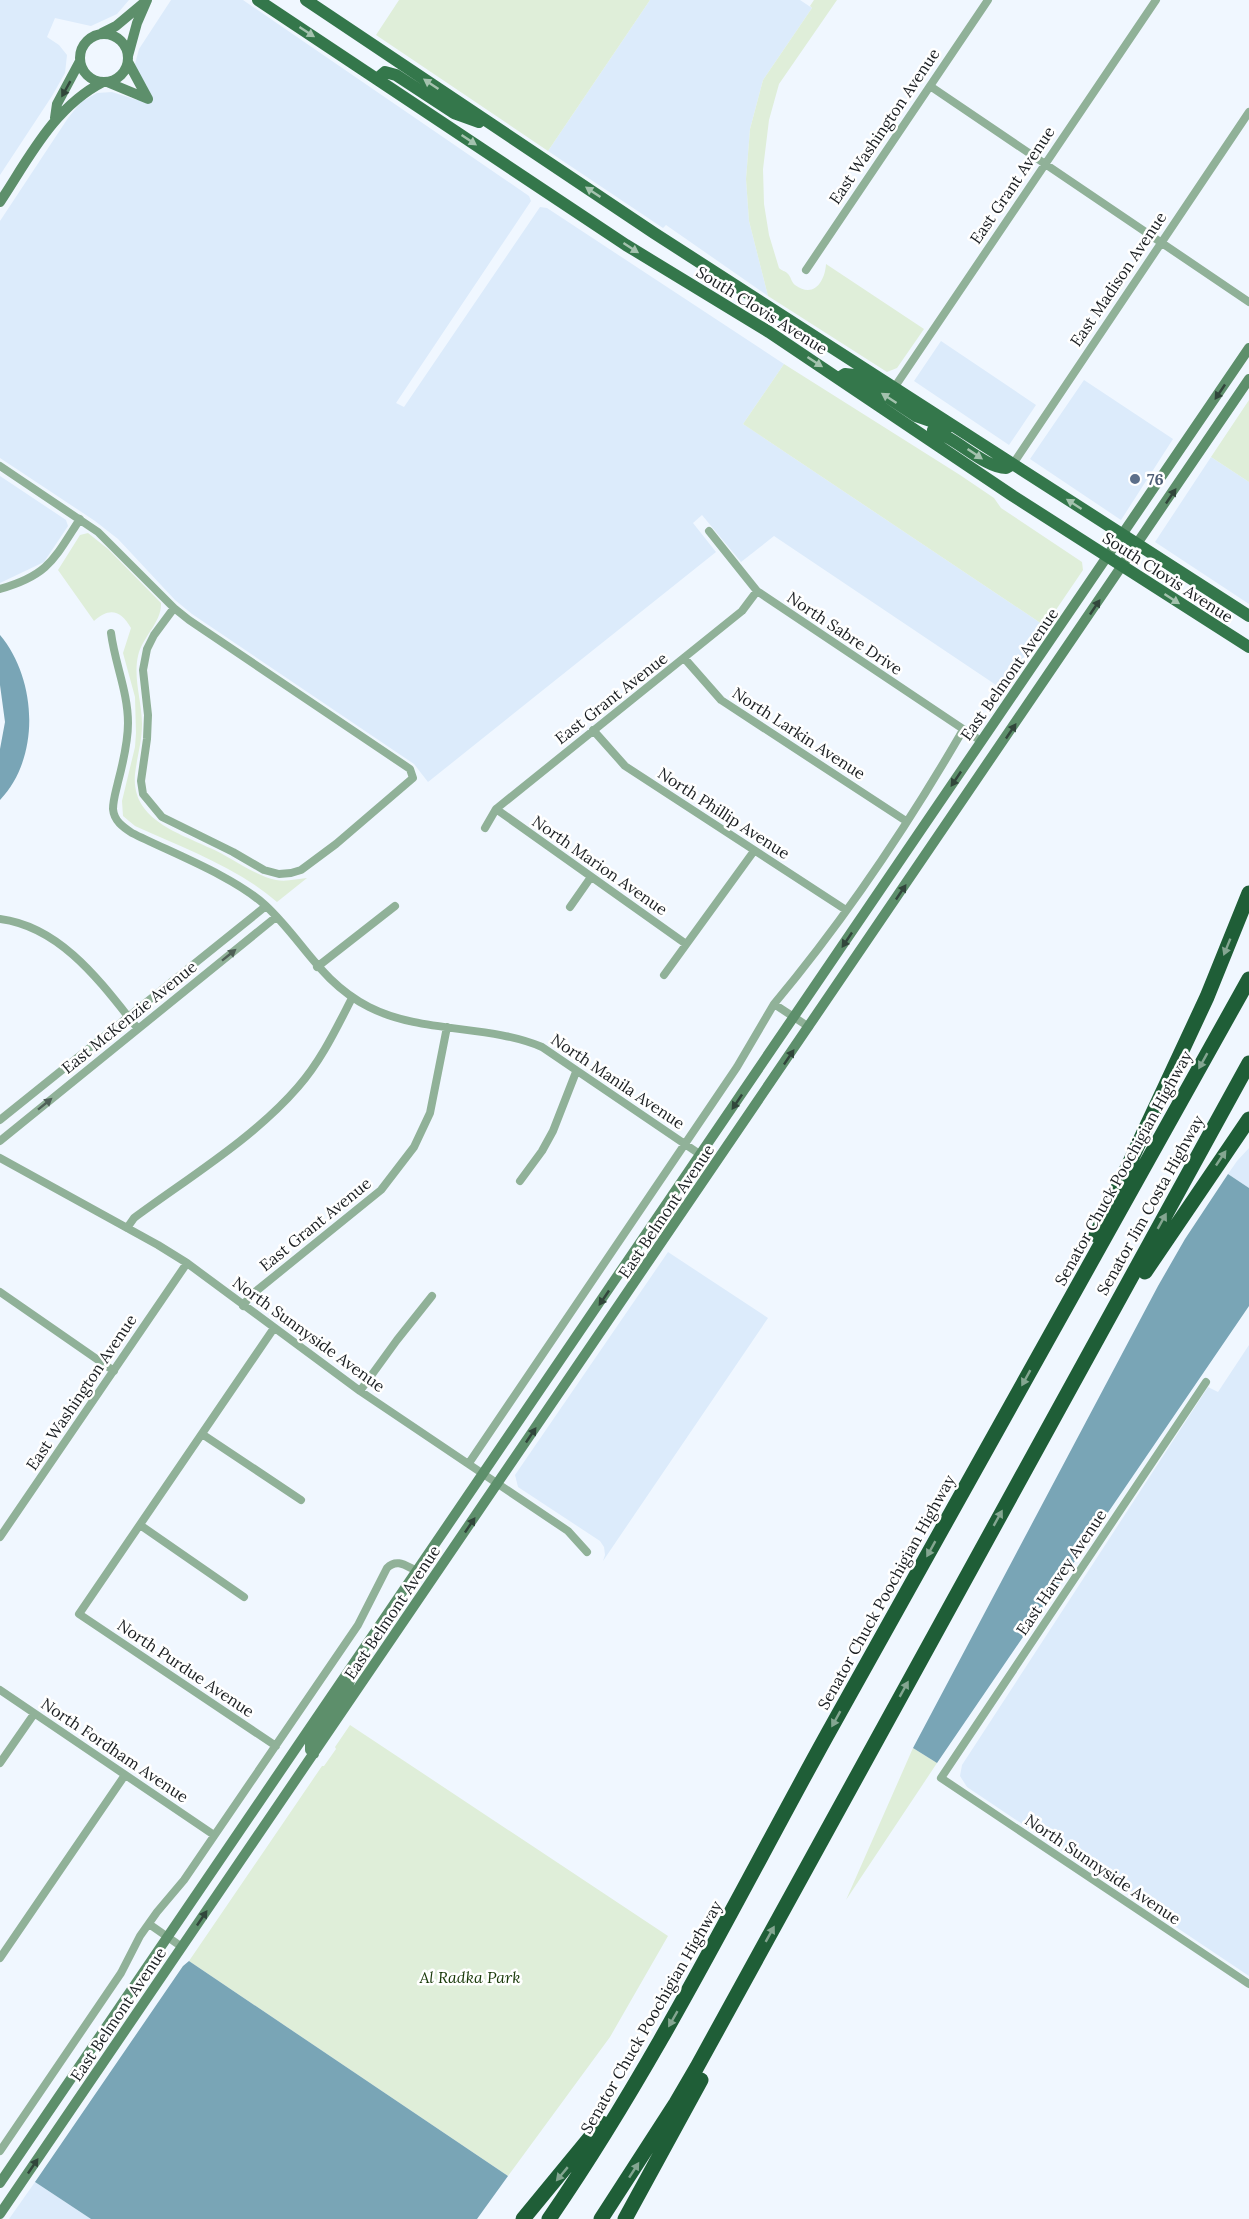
<svg xmlns="http://www.w3.org/2000/svg" width="1249" height="2219" font-family="Lora,serif">
  <style>
    .built { fill: #dcebfb }
    .green { fill: #dfeed9 }
    .water { fill: #79a5b6 }
    .lines { fill: none; stroke-linecap: round; stroke-linejoin: round }
    .street { stroke: #90b198; stroke-width: 8 }
    .secondary { stroke: #5d8f6b; stroke-width: 10 }
    .primary { stroke: #34774b; stroke-width: 12 }
    .highway { stroke: #1f5e37; stroke-width: 15 }
    .oneway { fill: #a4c2ae }
    .oneway2 { fill: #31463b }
    .oneway3 { fill: #84a691 }
    .oneway4 { fill: #4f6057 }
    .service-dot { fill: #5c6f8a; stroke: #fff; stroke-width: 2 }
    .labels { text-anchor: middle; dominant-baseline: central; stroke-width: 5; stroke-linejoin: round; paint-order: stroke }
    .street-label { font-size: 16px; fill: #1a1e21; stroke: #fff }
    .service-label { font-size: 16px; font-weight: bold; fill: #4e5e75; stroke: #fff; text-anchor: start }
    .park-label { font-size: 16px; font-style: italic; fill: #173807; stroke: #fff }
  </style>
  <rect width="100%" height="100%" fill="#f0f7ff"/>
  <path class="built" d="M0,0H129L117,14L91,26L55,18L47,37L59,45L67,55L65,73L52,96L0,175Z
    M171,0H243L529,196L531,201L396,403L404,407L540,207L547,208L784,364L743,424L1045,626L1002,689L774,536L741,562L702,515L693,523L716,552L428,782L414,764L192,614L175,600L118,539L95,521L0,458V221L68,118L81,102L97,93L112,92L137,100L147,86L140,77L135,64L139,49Z
    M650,0H800L812,8L763,80L750,129L746,179L749,221L768,296L666,225L663,228L548,151Z
    M941,341L1036,405L1009,445L914,381Z
    M1084,380L1173,439L1121,520L1030,459Z
    M1211,457L1249,482V604L1155,542Z
    M0,476L66,520L68,526L44,562L0,583Z
    M1249,1148V1188L1228,1174L1237,1161Z
    M668,1252L768,1318L603,1561L605,1555L604,1547L600,1541L518,1487L515,1475Z
    M1249,1345V1976L967,1787L960,1776L962,1765L1208,1387L1218,1392Z
    M35,2182L91,2219H9Z"/>
  <path class="green" d="M399,0H650L548,151L376,35Z
    M814,0H837L779,84L769,120L763,169L764,204L769,235L779,268C782,271 785,271 787,273C791,276 791,282 795,285C814,299 825,281 826,264L924,329L897,368L887,372L768,296L749,221L746,179L750,129L763,80L812,8L810,6Z
    M784,364L960,475L994,498L1001,508L1082,562L1083,570L1045,626L743,424Z
    M1249,400V482L1211,457Z
    M88,533L108,549L161,603C162,622 142,637 138,656C133,678 142,702 142,724C142,742 137,757 135,774C131,819 177,832 210,848C229,856 257,877 276,880C286,882 297,879 307,878L277,902C237,867 183,848 135,826L123,816L122,801L135,747L136,733L135,697L123,653L131,628C121,610 109,607 94,621L58,570L80,535Z
    M350,1725L668,1936L610,2037L508,2176L189,1961L322,1766H324L336,1749L335,1747Z
    M913,1748L937,1763L846,1900Z"/>
  <path class="water" d="M0,635C37,679 41,757 0,800V749L5,722L0,685Z
    M1228,1174L1249,1188V1306L937,1763L913,1748L1158,1286L1185,1239Z
    M189,1961L508,2176L477,2219H91L35,2182L183,1966Z"/>
  <g class="lines">
    <path class="street" d="M930,86L1249,302
      M806,270L988,0
      M894,388L1156,0
      M1013,464L1249,112
      M0,466L98,532L174,608L189,620L410,769L413,778L336,844L301,870L291,873L279,874L264,870L233,852L162,817L143,794L141,781L147,739L148,715L143,670L147,649L154,635L174,608
      M709,531L757,591L981,741
      M0,589C49,575 54,559 80,519
      M111,633C115,664 128,692 128,723C128,743 123,763 118,782C116,791 113,800 113,809C114,821 123,827 132,833C172,853 233,876 265,905C303,940 319,981 369,1007C422,1034 488,1024 542,1047L701,1155
      M685,659L721,700L906,821
      M593,730L625,766L846,910
      M496,809L686,944
      M485,828L496,809L742,611L757,591
      M570,907L591,877
      M0,919C62,927 102,984 138,1029
      M317,967L395,906
      M664,975L754,851
      M774,1004C845,919 908,825 963,730
      M0,1120L266,906
      M0,1141L276,917
      M0,1158L158,1245L187,1263L360,1391L568,1531L587,1552
      M520,1181L542,1151L553,1131L576,1072
      M127,1228L134,1218C188,1178 254,1138 298,1087C321,1061 336,1029 352,998
      M0,1292L114,1371
      M243,1306L250,1296L381,1190L414,1147L430,1113L447,1027
      M274,1328L79,1614L276,1746
      M1206,1382L941,1778L1249,1984
      M360,1391L397,1340L432,1296
      M202,1434L301,1500
      M469,1463L737,1067L774,1004L809,1027
      M140,1525L244,1597
      M0,1537L187,1263
      M0,1690L214,1835
      M0,1763L34,1714
      M149,1924L182,1947
      M0,1958L125,1775
      M0,2151L121,1973L140,1936L157,1912L184,1880L358,1625L387,1568C397,1558 406,1566 417,1571"/>
    <path class="secondary" d="M102,33L116,26L146,1
      M80 58a24 24 0 1 1 48 0a24 24 0 1 1-48 0Z
      M128,56L137,23L147,0
      M107,82L148,99L128,62
      M55,118L57,104L80,61
      M0,202C29,158 54,107 103,82
      M314,1754L310,1750V1744L347,1689L353,1673
      M0,2183L1249,348
      M0,2214L1249,379"/>
    <path class="primary" d="M258,0L626,245L769,332L1013,496L1249,647
      M306,0L654,233L1249,616
      M378,78L385,72L396,75L454,113L479,122
      M839,378L845,374L854,375L916,416L948,427
      M933,430C956,438 985,468 1006,468L1013,464"/>
    <path class="highway" d="M1096,1235L1207,997L1249,893
      M1145,1272L1249,1119
      M523,2219L602,2123
      M549,2219C655,2065 737,1898 827,1735C967,1483 1109,1232 1249,979
      M601,2219L676,2103L697,2067L1249,1063
      M625,2219L701,2080"/>
  </g>
  <defs><path id="oneway-solid" d="M-6-.8H1V-3.2L6.5 0L1 3.2V.8H-6Z" transform="scale(1.5)"/></defs>
  <g class="oneway">
    <use href="#oneway-solid" transform="translate(307 32) rotate(33)"/>
    <use href="#oneway-solid" transform="translate(431 84) rotate(-146)"/>
    <use href="#oneway-solid" transform="translate(469 140) rotate(34)"/>
    <use href="#oneway-solid" transform="translate(593 192) rotate(-146)"/>
    <use href="#oneway-solid" transform="translate(631 248) rotate(33)"/>
    <use href="#oneway-solid" transform="translate(815 362) rotate(33)"/>
    <use href="#oneway-solid" transform="translate(889 398) rotate(-147)"/>
    <use href="#oneway-solid" transform="translate(975 454) rotate(34)"/>
    <use href="#oneway-solid" transform="translate(1074 504) rotate(-147)"/>
    <use href="#oneway-solid" transform="translate(1172 599) rotate(33)"/>
  </g>
  <g class="oneway2">
    <use href="#oneway-solid" transform="translate(66 89) rotate(119)"/>
    <use href="#oneway-solid" transform="translate(1220 392) rotate(124)"/>
    <use href="#oneway-solid" transform="translate(1171 496) rotate(-56)"/>
    <use href="#oneway-solid" transform="translate(1095 607) rotate(-56)"/>
    <use href="#oneway-solid" transform="translate(1011 731) rotate(-56)"/>
    <use href="#oneway-solid" transform="translate(956 779) rotate(124)"/>
    <use href="#oneway-solid" transform="translate(901 892) rotate(-56)"/>
    <use href="#oneway-solid" transform="translate(847 940) rotate(124)"/>
    <use href="#oneway-solid" transform="translate(789 1057) rotate(-56)"/>
    <use href="#oneway-solid" transform="translate(737 1102) rotate(124)"/>
    <use href="#oneway-solid" transform="translate(604 1298) rotate(124)"/>
    <use href="#oneway-solid" transform="translate(531 1435) rotate(-56)"/>
    <use href="#oneway-solid" transform="translate(470 1525) rotate(-56)"/>
    <use href="#oneway-solid" transform="translate(202 1918) rotate(-56)"/>
    <use href="#oneway-solid" transform="translate(33 2166) rotate(-56)"/>
  </g>
  <g class="oneway3">
    <use href="#oneway-solid" transform="translate(1227 947) rotate(112)"/>
    <use href="#oneway-solid" transform="translate(1203 1061) rotate(119)"/>
    <use href="#oneway-solid" transform="translate(1221 1158) rotate(-56)"/>
    <use href="#oneway-solid" transform="translate(1162 1221) rotate(-61)"/>
    <use href="#oneway-solid" transform="translate(1026 1378) rotate(119)"/>
    <use href="#oneway-solid" transform="translate(998 1518) rotate(-61)"/>
    <use href="#oneway-solid" transform="translate(931 1549) rotate(119)"/>
    <use href="#oneway-solid" transform="translate(904 1689) rotate(-61)"/>
    <use href="#oneway-solid" transform="translate(836 1719) rotate(119)"/>
    <use href="#oneway-solid" transform="translate(770 1934) rotate(-61)"/>
    <use href="#oneway-solid" transform="translate(673 2019) rotate(120)"/>
    <use href="#oneway-solid" transform="translate(634 2170) rotate(-57)"/>
    <use href="#oneway-solid" transform="translate(562 2174) rotate(130)"/>
  </g>
  <g class="oneway4">
    <use href="#oneway-solid" transform="translate(229 955) rotate(-39)"/>
    <use href="#oneway-solid" transform="translate(45 1104) rotate(-39)"/>
  </g>
  <circle class="service-dot" cx="1135" cy="479" r="6"/>
  <g class="labels">
    <g class="street-label">
      <text transform="translate(884 126) rotate(-56)">East Washington Avenue</text>
      <text transform="translate(1012 185) rotate(-56)">East Grant Avenue</text>
      <text transform="translate(1118 279) rotate(-56)">East Madison Avenue</text>
      <text transform="translate(762 310) rotate(32)">South Clovis Avenue</text>
      <text transform="translate(1168 577) rotate(33)">South Clovis Avenue</text>
      <text transform="translate(845 633) rotate(34)">North Sabre Drive</text>
      <text transform="translate(1009 674) rotate(-55)">East Belmont Avenue</text>
      <text transform="translate(611 698) rotate(-38)">East Grant Avenue</text>
      <text transform="translate(799 733) rotate(33)">North Larkin Avenue</text>
      <text transform="translate(724 813) rotate(33)">North Phillip Avenue</text>
      <text transform="translate(600 865) rotate(35)">North Marion Avenue</text>
      <text transform="translate(129 1017) rotate(-39)">East McKenzie Avenue</text>
      <text transform="translate(618 1081) rotate(34)">North Manila Avenue</text>
      <text transform="translate(1123 1168) rotate(-61)">Senator Chuck Poochigian Highway</text>
      <text transform="translate(1150 1205) rotate(-61)">Senator Jim Costa Highway</text>
      <text transform="translate(666 1211) rotate(-56)">East Belmont Avenue</text>
      <text transform="translate(315 1224) rotate(-39)">East Grant Avenue</text>
      <text transform="translate(309 1334) rotate(36)">North Sunnyside Avenue</text>
      <text transform="translate(81 1392) rotate(-56)">East Washington Avenue</text>
      <text transform="translate(1061 1572) rotate(-56)">East Harvey Avenue</text>
      <text transform="translate(886 1592) rotate(-61)">Senator Chuck Poochigian Highway</text>
      <text transform="translate(392 1612) rotate(-56)">East Belmont Avenue</text>
      <text transform="translate(186 1668) rotate(34)">North Purdue Avenue</text>
      <text transform="translate(115 1750) rotate(34)">North Fordham Avenue</text>
      <text transform="translate(1103 1869) rotate(34)">North Sunnyside Avenue</text>
      <text transform="translate(118 2014) rotate(-56)">East Belmont Avenue</text>
      <text transform="translate(651 2017) rotate(-60)">Senator Chuck Poochigian Highway</text>
    </g>
    <g class="service-label">
      <text x="1147" y="479">76</text>
    </g>
    <g class="park-label">
      <text x="470" y="1977">Al Radka Park</text>
    </g>
  </g>
</svg>
